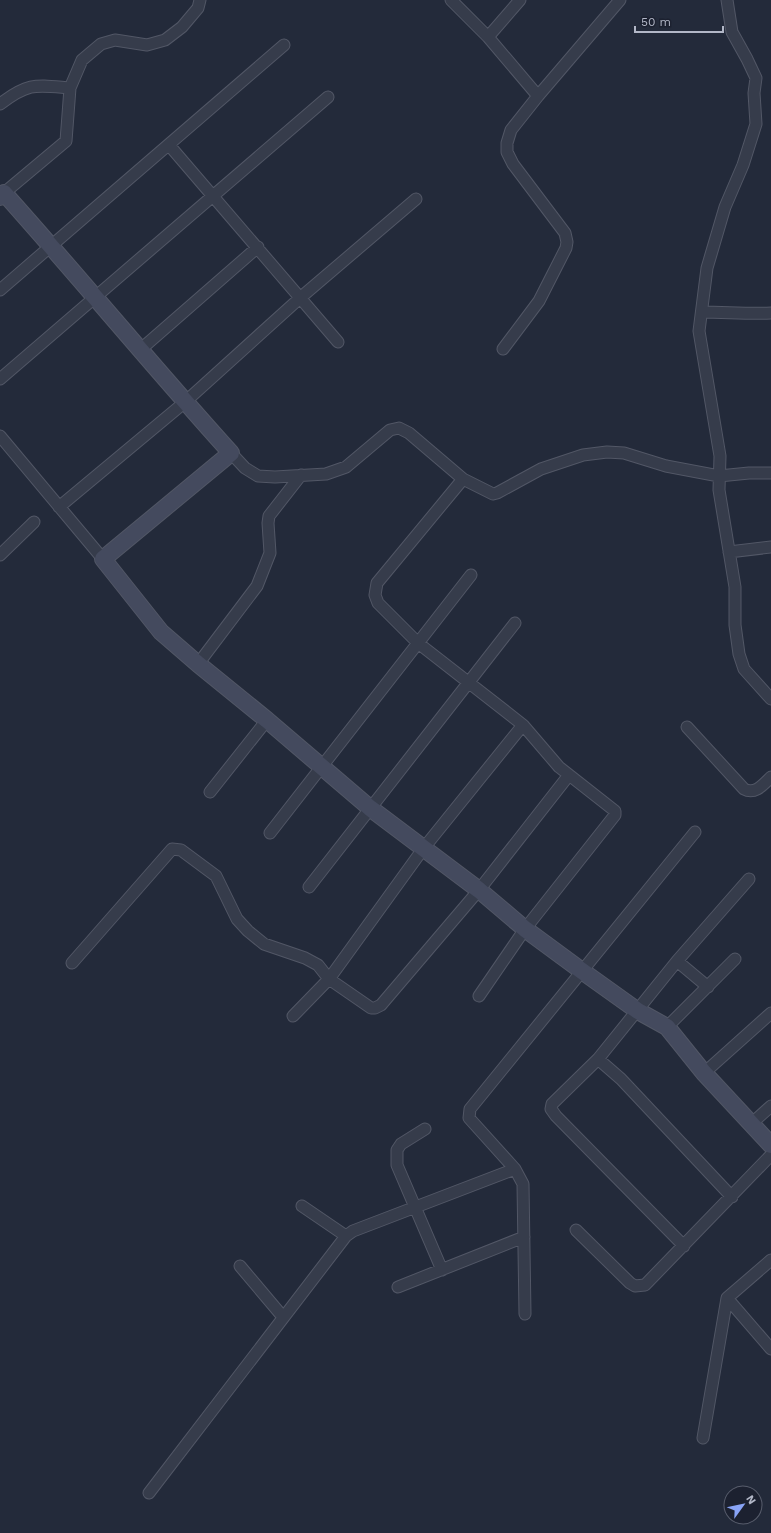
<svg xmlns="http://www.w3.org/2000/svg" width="771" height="1533" font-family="'Work Sans',sans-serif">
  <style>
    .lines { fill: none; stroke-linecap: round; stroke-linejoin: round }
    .street-casing { stroke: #525766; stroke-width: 13 }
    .secondary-casing { stroke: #525766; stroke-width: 18 }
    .street { stroke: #363c4b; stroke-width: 11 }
    .secondary { stroke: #444a5e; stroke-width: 16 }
  </style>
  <rect width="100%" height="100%" fill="#232a3a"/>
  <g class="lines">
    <defs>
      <path id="street" d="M451,0L488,37L538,96
        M727,0L732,32L747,59L756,78L754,93L756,124L743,165L725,207L707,268L699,331L720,456L719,490L735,587V625L739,654L744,669L771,699
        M488,37L520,0
        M0,104C29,82 36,85 70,88
        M169,145L338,342
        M4,193L66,141L70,88L82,60L101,44L115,40L147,45L165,40L182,27L198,8L200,0
        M0,290L284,45
        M702,312C725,312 748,314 771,313
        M503,349L539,301L566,248L567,242L565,233L513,164L507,152V143L511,130L538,96L620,0
        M140,350L258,247
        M0,379L328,97
        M0,436L103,559
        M231,453L245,468L258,476L275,477L326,474L346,467L390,430L399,428L409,433L463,479L493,494L497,493L541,469L583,455L607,452L624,453L666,466L719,476L749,473H771
        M463,479L377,583L375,595L378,603L418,643L523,725L559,767L615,811V815L525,929L479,996
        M59,507L185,402L300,298L416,199
        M729,552L771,547
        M0,555L34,522
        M198,664L257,586L270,553L268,523L269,516L301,475
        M687,727L744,789C755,795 763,785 771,777
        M210,792L267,720
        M270,833L471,575
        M309,887L515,623
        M677,961L708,987
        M72,963L172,849L181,850L216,876L237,919L248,931L264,944L305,958L318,965L329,979L371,1008H375L381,1005L479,890L569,775
        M293,1016L329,979L423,849L523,725
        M667,1027L735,959
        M598,1059L621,1079L732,1197
        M704,1073L771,1013
        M751,1124L771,1106
        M425,1129L401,1144L397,1150V1165L442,1270
        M302,1206L346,1236
        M576,1230L630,1283L635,1286L645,1285L771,1155
        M684,1246L556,1116L551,1109L552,1104L598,1059L677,961L749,879
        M240,1266L283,1317
        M398,1287L524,1237
        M727,1298L771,1349
        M525,1314L523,1184L515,1169L469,1118L470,1109L695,832
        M703,1438L727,1298L771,1260
        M149,1493L346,1236L353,1231L515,1169"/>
      <path id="secondary" d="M0,197L4,193C81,279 154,368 231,453L103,559L161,632L198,664L267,720L370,808L479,890L525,929L582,971L638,1011L667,1027L704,1073L771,1145"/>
    </defs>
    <use href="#street" class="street-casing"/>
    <use href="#secondary" class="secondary-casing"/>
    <use href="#street" class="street"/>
    <use href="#secondary" class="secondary"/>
  </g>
  <g transform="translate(743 1505) rotate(57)"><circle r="19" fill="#1c2130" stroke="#585d6c"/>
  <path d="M0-3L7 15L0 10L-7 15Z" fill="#88a3f6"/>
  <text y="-6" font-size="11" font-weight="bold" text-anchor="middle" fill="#b2b7c7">N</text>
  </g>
  <path d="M635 26v6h88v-6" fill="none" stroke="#b2b7c7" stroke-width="2"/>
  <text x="641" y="26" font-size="12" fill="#b2b7c7" stroke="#1c2130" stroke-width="3" paint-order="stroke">50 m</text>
</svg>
